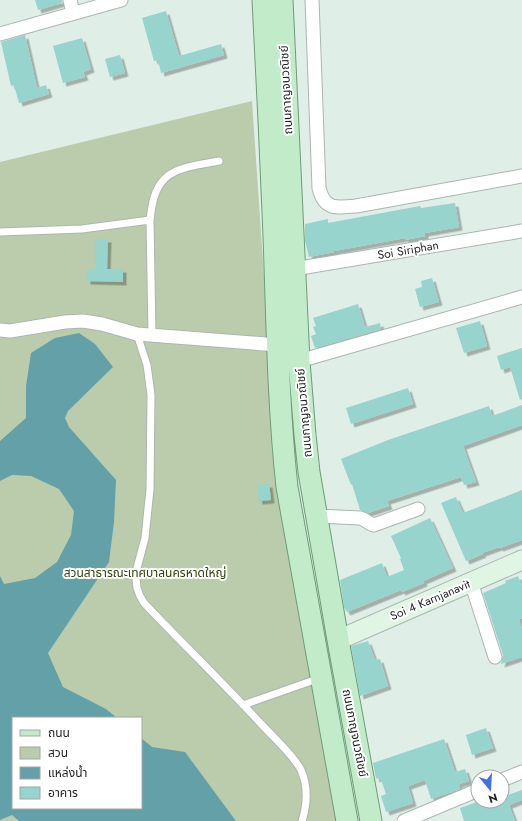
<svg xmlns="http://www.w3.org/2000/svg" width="522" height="821" font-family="Jost,'Noto Sans Thai',sans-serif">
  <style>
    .green { fill: #bbccad; fill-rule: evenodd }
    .water { fill: #64a0a8 }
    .building { fill: #96d4cd; filter: url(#shadow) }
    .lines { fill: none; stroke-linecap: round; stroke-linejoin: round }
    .lane-casing { stroke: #aab7b1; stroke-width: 9 }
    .street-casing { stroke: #aab7b1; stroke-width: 15 }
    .secondary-casing { stroke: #aab7b1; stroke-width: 21 }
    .primary-casing { stroke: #6d9c76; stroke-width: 23 }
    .lane { stroke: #fff; stroke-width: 7 }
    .street { stroke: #fff; stroke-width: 13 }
    .secondary { stroke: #e0f5e4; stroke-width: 19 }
    .primary { stroke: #c2ebca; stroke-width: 21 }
    .labels { text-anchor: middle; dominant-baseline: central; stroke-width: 4; stroke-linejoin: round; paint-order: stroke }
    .street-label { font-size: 12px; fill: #1c201e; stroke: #fff }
    .park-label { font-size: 12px; fill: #294301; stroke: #fff }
  </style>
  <defs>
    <filter id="shadow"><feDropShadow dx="3.5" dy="3.5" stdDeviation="0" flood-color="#0004"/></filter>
  </defs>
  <rect width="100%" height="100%" fill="#e0eee8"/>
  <path class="green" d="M252,101L280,509L338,821H0V162ZM13,718H141V808H13Z"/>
  <path class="water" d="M79,333L95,344L113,367L68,411L65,418L69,427L116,480L114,522L109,562L48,653L63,687L106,709L117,718H13V808H141V738L152,747L185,752L236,821H19L12,815L0,820V576L4,584L35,578L57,562L71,535L74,511L59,489L31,476L12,475L0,481V441L26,418V386L31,353L55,338Z"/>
  <path class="building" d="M35,0H62V3L38,10Z
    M166,11L179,56L221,44L224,55L161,73L158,60L154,61L142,18Z
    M25,35L37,88L46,85L49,94L19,103L14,85L11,86L1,42Z
    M82,38L91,69L83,72L85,77L63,83L53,46Z
    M120,55L125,73L110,77L105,59Z
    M455,203L459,227L425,233V236L405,240V238L334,251V252L309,257L305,241V224L328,219V223L420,206L421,208Z
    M95,239H108L107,269H123V282L87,281V269H95Z
    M432,278L439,302L420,307L415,289L422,287L421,281Z
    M358,304L365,327L380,323L381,329L315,348L311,336L316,334L313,327L316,326L313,318Z
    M480,321L487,346L464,353L456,328Z
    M522,348V399L520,400L510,367L501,370L497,356Z
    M408,388L413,404L351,424L346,408Z
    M522,405V425L463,446L476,482L464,485L461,477L387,501L389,506L368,513L360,510L352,484L351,485L341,459L388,440L489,406L492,416Z
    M269,484L271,500L259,501L257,485Z
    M522,490V540L500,548L499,547L482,553L483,554L466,561L441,503L456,497L463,513Z
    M430,518L453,568L423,581L424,583L402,592L401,590L347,612L344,607L340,580L382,563L387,577L404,570L400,559L401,558L391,536Z
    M518,576L522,586V618L519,619L522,630V657L501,664L503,655L483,593L506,583L505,581Z
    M368,641L375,660L380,659L388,686L360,696L351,646Z
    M486,728L493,748L472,755L466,735Z
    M444,739L455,772L465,769L469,781L459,784L460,789L431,799L425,780L408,786L413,803L386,812L381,796L386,794L380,777L376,779L373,763Z
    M522,790V800L509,805L515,821H464L460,808L480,801H502V797Z"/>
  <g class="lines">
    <defs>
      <path id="lane" d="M150,220C151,211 152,201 156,192C166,166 195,166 219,161
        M0,232L82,229L150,220L152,335
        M137,334L147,365L151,395L150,489L145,538L137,568L136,579L137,588L140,596L144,603C184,645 226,686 265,728C276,740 294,756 301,770C308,786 307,805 302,821
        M243,705L320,678"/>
      <path id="street" d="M70,0L73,13
        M312,0L319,188C324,210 337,208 356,206L522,176
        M0,34L121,0
        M294,269L522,231
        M0,330L10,331L65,322L83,321L102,324L137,334L278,345
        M299,361L522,297
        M317,516L360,518C366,519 368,524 374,525L418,509
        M471,582L495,657
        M502,780L522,772
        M404,821L478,790"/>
      <path id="secondary" d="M338,640L522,560"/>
      <path id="primary" d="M263,0C267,79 271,157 274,236C277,320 278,404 287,487L347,821
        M282,0L299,361L305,435L309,472L338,640L371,821"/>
    </defs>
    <use href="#lane" class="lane-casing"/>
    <use href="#street" class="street-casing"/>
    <use href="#secondary" class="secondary-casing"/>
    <use href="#primary" class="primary-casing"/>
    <use href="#lane" class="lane"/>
    <use href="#street" class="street"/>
    <use href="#secondary" class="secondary"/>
    <use href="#primary" class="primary"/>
  </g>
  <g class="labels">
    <g class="street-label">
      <text transform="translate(286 90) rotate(-93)">ถนนกาญจนวณิชย์</text>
      <text transform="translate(408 250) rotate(-10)">Soi Siriphan</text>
      <text transform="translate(304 413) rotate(-95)">ถนนกาญจนวณิชย์</text>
      <text transform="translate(430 600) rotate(-23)">Soi 4 Karnjanavit</text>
      <text transform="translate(355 733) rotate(79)">ถนนกาญจนวณิชย์</text>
    </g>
    <g class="park-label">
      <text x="145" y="573">สวนสาธารณะเทศบาลนครหาดใหญ่</text>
    </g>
  </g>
  <rect x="12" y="717" width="130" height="92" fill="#ffffff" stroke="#a4a6a5"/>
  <rect x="20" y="730" width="20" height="6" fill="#c2ebca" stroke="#a4a6a5"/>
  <text x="48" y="737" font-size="12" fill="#1c201e">ถนน</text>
  <rect x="20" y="747" width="20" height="12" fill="#bbccad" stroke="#a4a6a5"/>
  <text x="48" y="757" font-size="12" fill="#1c201e">สวน</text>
  <rect x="20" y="767" width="20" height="12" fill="#64a0a8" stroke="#a4a6a5"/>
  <text x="48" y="777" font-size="12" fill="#1c201e">แหล่งน้ำ</text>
  <rect x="20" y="787" width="20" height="12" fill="#96d4cd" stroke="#a4a6a5"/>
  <text x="48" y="797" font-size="12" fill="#1c201e">อาคาร</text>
  <g transform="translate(490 789) rotate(162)"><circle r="19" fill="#ffffff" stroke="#a4a6a5"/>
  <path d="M0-3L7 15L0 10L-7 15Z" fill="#3f72e2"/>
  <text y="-6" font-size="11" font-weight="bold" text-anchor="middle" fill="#1c201e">N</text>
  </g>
</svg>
